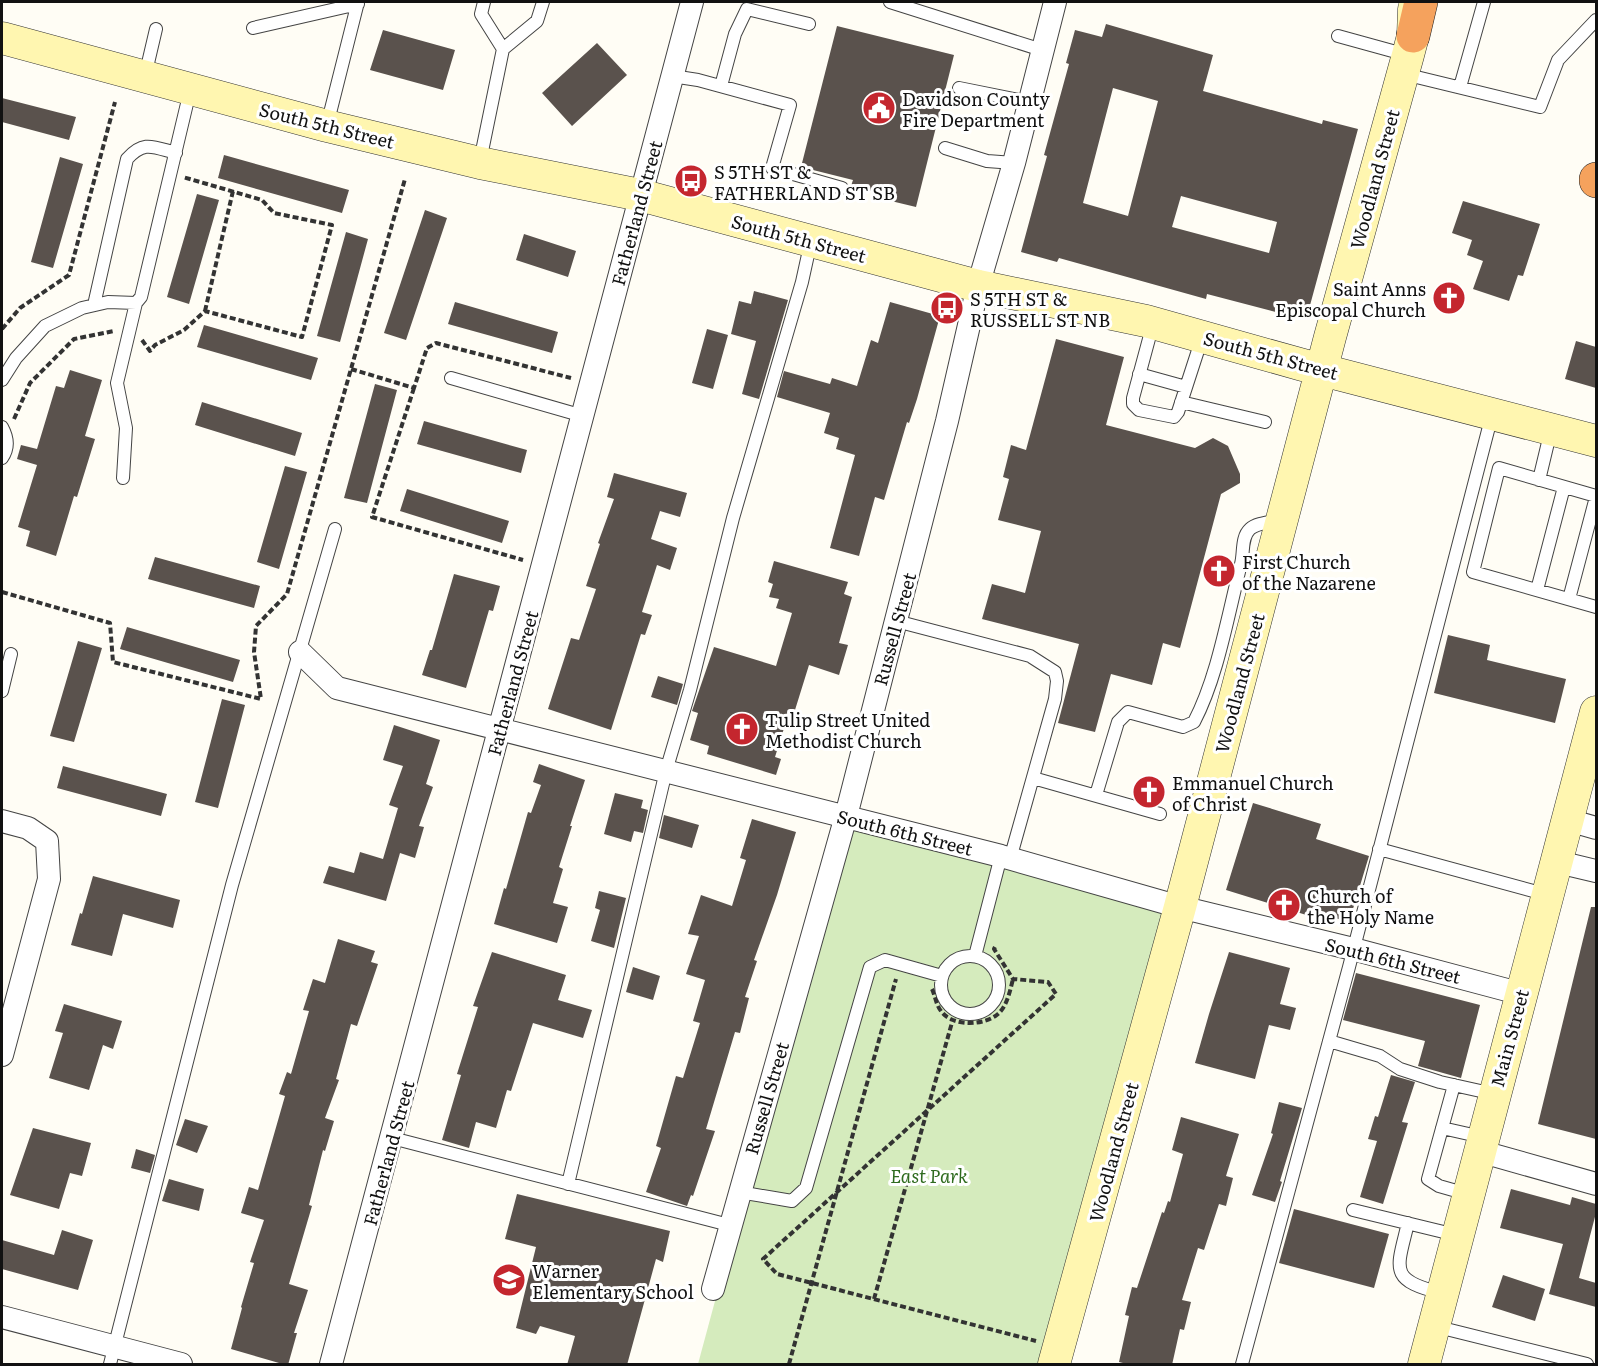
<svg xmlns="http://www.w3.org/2000/svg" width="1598" height="1366" font-family="Literata,serif">
  <style>
    .green { fill: #d5ebbd }
    .building { fill: #5a524d; fill-rule: evenodd }
    .lines { fill: none; stroke-linecap: round; stroke-linejoin: round }
    .lane-casing { stroke: #444; stroke-width: 14 }
    .street-casing { stroke: #444; stroke-width: 24 }
    .secondary-casing { stroke: #333; stroke-width: 33 }
    .highway-casing { stroke: #222; stroke-width: 34 }
    .path { stroke: #333; stroke-width: 4; stroke-dasharray: 6 3; stroke-linecap: butt }
    .lane { stroke: #fff; stroke-width: 12 }
    .street { stroke: #fff; stroke-width: 22 }
    .secondary { stroke: #fff6b0; stroke-width: 32 }
    .highway { stroke: #f5a25d; stroke-width: 33 }
    .labels { text-anchor: middle; dominant-baseline: central; stroke-width: 6; stroke-linejoin: round; paint-order: stroke }
    .poi-label { font-size: 18px; fill: #111; stroke: #fff; text-anchor: start }
    .street-label { font-size: 18px; fill: #111; stroke: #fff }
    .park-label { font-size: 18px; font-style: italic; fill: #2f6b1f; stroke: #fff }
  </style>
  <rect width="100%" height="100%" fill="#fffdf5"/>
  <path class="green" d="M846,816L1180,907L1059,1364H698Z"/>
  <path class="building" d="M1106,24L1213,55L1203,91L1322,124L1323,120L1358,129L1306,320L1207,294L1206,299L1059,258L1057,262L1021,252L1047,156L1044,155L1069,64L1066,63L1075,30L1102,37ZM1113,88L1158,101L1128,216L1083,203ZM1181,196L1277,222L1269,253L1172,227Z
    M837,26L954,55L916,207L891,201L892,196L851,186L853,180L801,167Z
    M383,30L455,50L443,90L370,70Z
    M597,43L627,75L572,126L542,93Z
    M2,98L76,117L69,140L2,122Z
    M224,155L349,190L342,213L218,178Z
    M60,157L83,164L53,268L31,262Z
    M197,194L219,200L189,304L167,297Z
    M1463,201L1540,224L1523,276L1518,275L1509,301L1473,289L1483,261L1467,255L1472,240L1452,233Z
    M425,210L447,218L406,340L384,333Z
    M346,232L368,239L340,342L317,336Z
    M524,234L576,251L568,277L516,260Z
    M754,291L788,300L759,399L742,394L756,341L731,334L739,301L751,304Z
    M455,302L558,332L552,353L448,324Z
    M890,302L940,316L917,399L909,423L907,422L884,500L875,497L859,556L830,548L855,455L836,449L839,438L824,433L830,413L777,397L784,371L830,384L832,378L857,386L871,340L878,343Z
    M204,325L318,358L311,380L197,347Z
    M707,329L728,335L713,389L692,383Z
    M1056,339L1124,357L1106,425L1195,448L1213,438L1228,446L1240,474V483L1221,494L1180,648L1163,643L1152,685L1111,674L1095,732L1058,723L1079,644L982,619L992,584L1025,593L1041,531L998,520L1009,479L1003,477L1011,445L1026,450Z
    M1576,341L1596,347V388L1565,379Z
    M70,370L102,380L85,436L95,439L77,497L74,496L56,556L26,546L30,531L18,527L37,465L17,459L21,445L37,449L56,386L64,388Z
    M375,384L397,390L367,503L344,498Z
    M202,402L302,433L295,456L195,425Z
    M424,421L527,450L521,473L417,444Z
    M285,466L307,472L279,569L257,562Z
    M614,473L687,493L680,517L660,511L651,539L677,548L670,570L657,565L642,612L652,615L645,635L641,634L611,730L548,709L571,638L579,640L596,589L586,586L600,544L598,543L614,499L607,497Z
    M407,489L509,521L502,543L400,511Z
    M155,557L260,586L254,608L148,579Z
    M774,561L848,582L844,594L852,597L839,643L848,645L839,675L809,665L795,710L790,709L775,757L781,759L776,775L707,754L709,746L690,740L698,713L692,711L714,647L776,666L792,613L776,608L779,599L769,597L773,584L768,582Z
    M454,574L500,586L493,611L489,610L466,688L422,675L430,650H432Z
    M127,627L240,660L233,682L120,649Z
    M1448,635L1490,645L1487,660L1566,679L1555,723L1434,693Z
    M78,641L102,648L74,742L50,736Z
    M658,676L683,684L677,705L651,697Z
    M222,699L245,705L218,808L195,802Z
    M394,725L440,740L426,784L433,787L419,826L424,827L415,858L400,853L386,901L323,883L329,866L354,873L360,852L383,859L398,808L389,805L403,766L383,760Z
    M539,764L585,780L570,826H572L559,867L563,869L553,903L568,907L557,943L494,924L504,888L506,889L528,812L531,813L541,785L533,782Z
    M63,766L167,794L161,816L57,788Z
    M615,793L643,800L641,808L648,810L643,833L634,831L631,842L604,834Z
    M1253,803L1321,824L1316,839L1369,856L1349,922L1318,913L1316,918L1226,890Z
    M664,815L699,825L692,848L659,838Z
    M752,819L796,832L777,895L754,960L757,961L745,997L749,998L740,1033L735,1032L706,1129L715,1131L693,1196L691,1195L687,1206L646,1192L661,1148L656,1146L676,1076L683,1078L700,1023L693,1021L705,980L686,974L699,936L688,934L701,895L732,906L746,860L740,858Z
    M93,876L180,900L173,928L123,914L112,956L71,945L80,913L82,914Z
    M599,891L626,898L614,948L591,941L600,910L595,908Z
    M1591,907H1596V1139L1538,1124Z
    M338,939L375,951L371,962L378,964L357,1026L351,1024L336,1079L339,1080L325,1118L334,1121L325,1151L323,1150L309,1205L312,1206L289,1284L308,1290L294,1333H297L288,1365H286L231,1349L242,1308L241,1307L254,1263L250,1262L264,1220L241,1213L249,1187L258,1190L285,1096L279,1094L287,1072L291,1074L309,1011L303,1010L313,979L325,983Z
    M492,952L566,975L558,1000L592,1010L583,1038L533,1023L511,1091L507,1090L496,1128L476,1122L469,1148L442,1140L461,1075L457,1074L478,1007L473,1006Z
    M1229,952L1290,968L1280,1004L1296,1008L1290,1030L1269,1025L1255,1079L1195,1063L1209,1014Z
    M633,967L660,976L653,1000L626,992Z
    M1356,973L1480,1005L1461,1078L1418,1066L1425,1041L1343,1020Z
    M64,1004L122,1021L113,1049L103,1045L89,1090L49,1078L63,1033L55,1031Z
    M1391,1075L1415,1082L1402,1122L1408,1123L1383,1204L1360,1197L1377,1141L1368,1139L1375,1116L1378,1117Z
    M1279,1102L1302,1108L1280,1181L1282,1182L1275,1202L1252,1195L1273,1134L1271,1133Z
    M1181,1117L1239,1134L1226,1176L1233,1178L1226,1206L1219,1204L1204,1250L1198,1248L1182,1300L1191,1302L1184,1330L1180,1329L1172,1365H1131L1119,1362L1129,1316L1125,1315L1132,1287L1137,1288L1162,1212L1164,1213L1168,1201L1170,1202L1183,1154L1172,1150Z
    M185,1119L208,1126L197,1153L176,1145Z
    M33,1128L91,1143L82,1176L70,1173L59,1209L10,1195Z
    M136,1149L155,1155L150,1173L131,1168Z
    M169,1179L204,1189L199,1211L162,1201Z
    M1511,1189L1570,1205L1572,1197L1596,1204V1213L1579,1278L1596,1283V1307L1549,1294L1563,1244L1500,1228Z
    M517,1194L670,1231L663,1262L656,1259L627,1365H567L575,1336L540,1326L536,1334L516,1328L536,1247L505,1239Z
    M1294,1209L1389,1234L1374,1288L1279,1263Z
    M62,1230L93,1240L78,1290L2,1269V1240L54,1255Z
    M1503,1275L1545,1289L1535,1321L1492,1307Z"/>
  <g class="lines">
    <defs>
      <path id="lane" d="M484,2L481,14L503,49
        M890,2L1042,50
        M253,28L358,4
        M1338,36L1407,55
        M1404,74L1540,107L1558,60L1596,20
        M145,76L156,29
        M672,76L698,80L790,105L772,168L842,188
        M721,86L735,34L747,9L809,24
        M1460,87L1484,2
        M959,88L1029,102
        M327,125L358,2
        M945,148L987,161L1014,163
        M480,161L503,49L537,21L543,2
        M94,305L127,159C144,140 153,147 176,153
        M1153,324L1133,398V404L1139,410L1174,417L1178,412L1202,338
        M1139,374L1186,387
        M451,378L583,416
        M2,380L16,358L45,326L82,308L108,302L136,303L141,297L190,91
        M1181,402L1265,422
        M2,427C8,438 9,448 2,458
        M123,478L126,428L117,383L136,303
        M1539,480L1551,430
        M1596,496L1499,468L1473,572L1596,607
        M1537,590L1564,487
        M1569,599L1596,497
        M896,621L1030,656L1055,672L1057,681L1055,699L1010,859
        M2,691L11,654
        M1033,778L1160,814
        M1096,795L1118,722L1128,712L1183,727L1194,722C1218,676 1228,614 1241,564C1244,553 1241,537 1250,529C1256,523 1272,522 1280,520
        M1379,849L1548,895
        M941 985a29 29 0 1 1 58 0a29 29 0 1 1-58 0Z
        M975,956L1001,856
        M1329,1041L1380,1056L1400,1069L1440,1082L1494,1094
        M1454,1085L1428,1179L1439,1186L1467,1194
        M1442,1128L1482,1137
        M392,1138L729,1225
        M568,1184L666,771L690,690L733,518L802,282L811,241
        M739,1192L792,1201L806,1188L870,967L885,960L942,976
        M1353,1210L1456,1235
        M1408,1223C1397,1269 1388,1280 1441,1293
        M1434,1326L1587,1364
        M110,1364L232,885L335,529
        M1242,1364L1349,967L1492,415"/>
      <path id="street" d="M300,652L337,688L1001,856L1180,907L1353,949L1522,994
        M1568,820L1596,828
        M2,821L28,828L47,841L49,879L2,1055
        M1558,862L1596,871
        M1479,1151L1596,1184
        M713,1289L846,816L947,421L978,286L1014,163L1055,2
        M2,1317L181,1364
        M331,1364L692,2"/>
      <path id="secondary" d="M2,38L327,126L480,163L640,195L978,286L1146,321L1303,365L1596,441
        M1054,1364L1180,907L1330,337L1408,55L1413,36L1414,9
        M1424,1364C1480,1147 1539,930 1596,712"/>
      <path id="highway" d="M1413,36L1421,2
        M1596,179V181"/>
    </defs>
    <use href="#lane" class="lane-casing"/>
    <use href="#street" class="street-casing"/>
    <use href="#secondary" class="secondary-casing"/>
    <use href="#highway" class="highway-casing"/>
    <path class="path" d="M205,311L233,191
      M2,329L20,308L69,275L115,102
      M142,340L150,351L155,345L184,330L205,311L302,337L332,225L274,213L262,200L183,177
      M351,369L414,388L427,348L436,343L571,378
      M414,388L372,517L523,560
      M14,419L30,383L74,339L114,331
      M2,592L110,623L113,662L261,699L254,652L256,626L287,594L405,179
      M995,947L994,949L1013,979L1048,982L1056,994L763,1259L777,1274L1036,1341
      M932,989C935,995 936,1005 941,1011C952,1027 984,1026 998,1014C1007,1006 1010,991 1013,979
      M874,1299L953,1019
      M789,1364L896,979"/>
    <use href="#lane" class="lane"/>
    <use href="#street" class="street"/>
    <use href="#secondary" class="secondary"/>
    <use href="#highway" class="highway"/>
  </g>
  <defs>
    <symbol id="civic-disc" viewBox="-11 -11 22 22"><circle r="9.5" fill="#c4262e" stroke="#fff"/><path d="M-.6-6.5H3V-4.5H.6V-3L4-1V1h2V6H-6V1h2V-1L-.6-3ZM-1.2 2.5V6h2.4V2.5Z" fill="#fff"/></symbol>
    <symbol id="bus-disc" viewBox="-11 -11 22 22"><circle r="9.5" fill="#c4262e" stroke="#fff"/><path d="M-5-6H5V4H4V6H2V4H-2V6H-4V4H-5ZM-3.5-4V0h7V-4ZM-3.5 1.2v1.5H-2V1.2ZM2 1.2v1.5H3.5V1.2Z" fill="#fff"/></symbol>
    <symbol id="church-disc" viewBox="-11 -11 22 22"><circle r="9.5" fill="#c4262e" stroke="#fff"/><path d="M-1.2-6h2.4v3.5h3.3v2.4h-3.3V6h-2.4V-.1h-3.3v-2.4h3.3Z" fill="#fff"/></symbol>
    <symbol id="school-disc" viewBox="-11 -11 22 22"><circle r="9.5" fill="#c4262e" stroke="#fff"/><path d="M0-5L7-2L0 1L-7-2ZM-4 1L0 2.5L4 1V4Q0 6-4 4Z" fill="#fff"/></symbol>
  </defs>
  <g fill-rule="evenodd">
    <use href="#civic-disc" x="860" y="89" width="38" height="38"/>
    <use href="#bus-disc" x="672" y="162" width="38" height="38"/>
    <use href="#church-disc" x="1430" y="279" width="38" height="38"/>
    <use href="#bus-disc" x="928" y="289" width="38" height="38"/>
    <use href="#church-disc" x="1200" y="552" width="38" height="38"/>
    <use href="#church-disc" x="723" y="710" width="38" height="38"/>
    <use href="#church-disc" x="1130" y="773" width="38" height="38"/>
    <use href="#church-disc" x="1265" y="886" width="38" height="38"/>
    <use href="#school-disc" x="490" y="1261" width="38" height="38"/>
  </g>
  <g class="labels">
    <g class="poi-label">
      <text x="902" y="98">Davidson County<tspan x="902" dy="21">Fire Department</tspan></text>
      <text x="714" y="171">S 5TH ST &amp;<tspan x="714" dy="21">FATHERLAND ST SB</tspan></text>
      <text x="1426" y="288" text-anchor="end">Saint Anns<tspan x="1426" dy="21">Episcopal Church</tspan></text>
      <text x="970" y="298">S 5TH ST &amp;<tspan x="970" dy="21">RUSSELL ST NB</tspan></text>
      <text x="1242" y="561">First Church<tspan x="1242" dy="21">of the Nazarene</tspan></text>
      <text x="765" y="719">Tulip Street United<tspan x="765" dy="21">Methodist Church</tspan></text>
      <text x="1172" y="782">Emmanuel Church<tspan x="1172" dy="21">of Christ</tspan></text>
      <text x="1307" y="895">Church of<tspan x="1307" dy="21">the Holy Name</tspan></text>
      <text x="532" y="1270">Warner<tspan x="532" dy="21">Elementary School</tspan></text>
    </g>
    <g class="street-label">
      <text transform="translate(327 125) rotate(14)">South 5th Street</text>
      <text transform="translate(1374 179) rotate(-75)">Woodland Street</text>
      <text transform="translate(636 213) rotate(-75)">Fatherland Street</text>
      <text transform="translate(799 238) rotate(15)">South 5th Street</text>
      <text transform="translate(1271 355) rotate(15)">South 5th Street</text>
      <text transform="translate(894 629) rotate(-75)">Russell Street</text>
      <text transform="translate(512 683) rotate(-75)">Fatherland Street</text>
      <text transform="translate(1239 683) rotate(-75)">Woodland Street</text>
      <text transform="translate(905 832) rotate(14)">South 6th Street</text>
      <text transform="translate(1393 960) rotate(14)">South 6th Street</text>
      <text transform="translate(1509 1038) rotate(-75)">Main Street</text>
      <text transform="translate(766 1098) rotate(-74)">Russell Street</text>
      <text transform="translate(1113 1152) rotate(-75)">Woodland Street</text>
      <text transform="translate(388 1153) rotate(-75)">Fatherland Street</text>
    </g>
    <g class="park-label">
      <text x="929" y="1175">East Park</text>
    </g>
  </g>
  <rect width="1598" height="1366" fill="none" stroke="#111111" stroke-width="6"/>
</svg>
